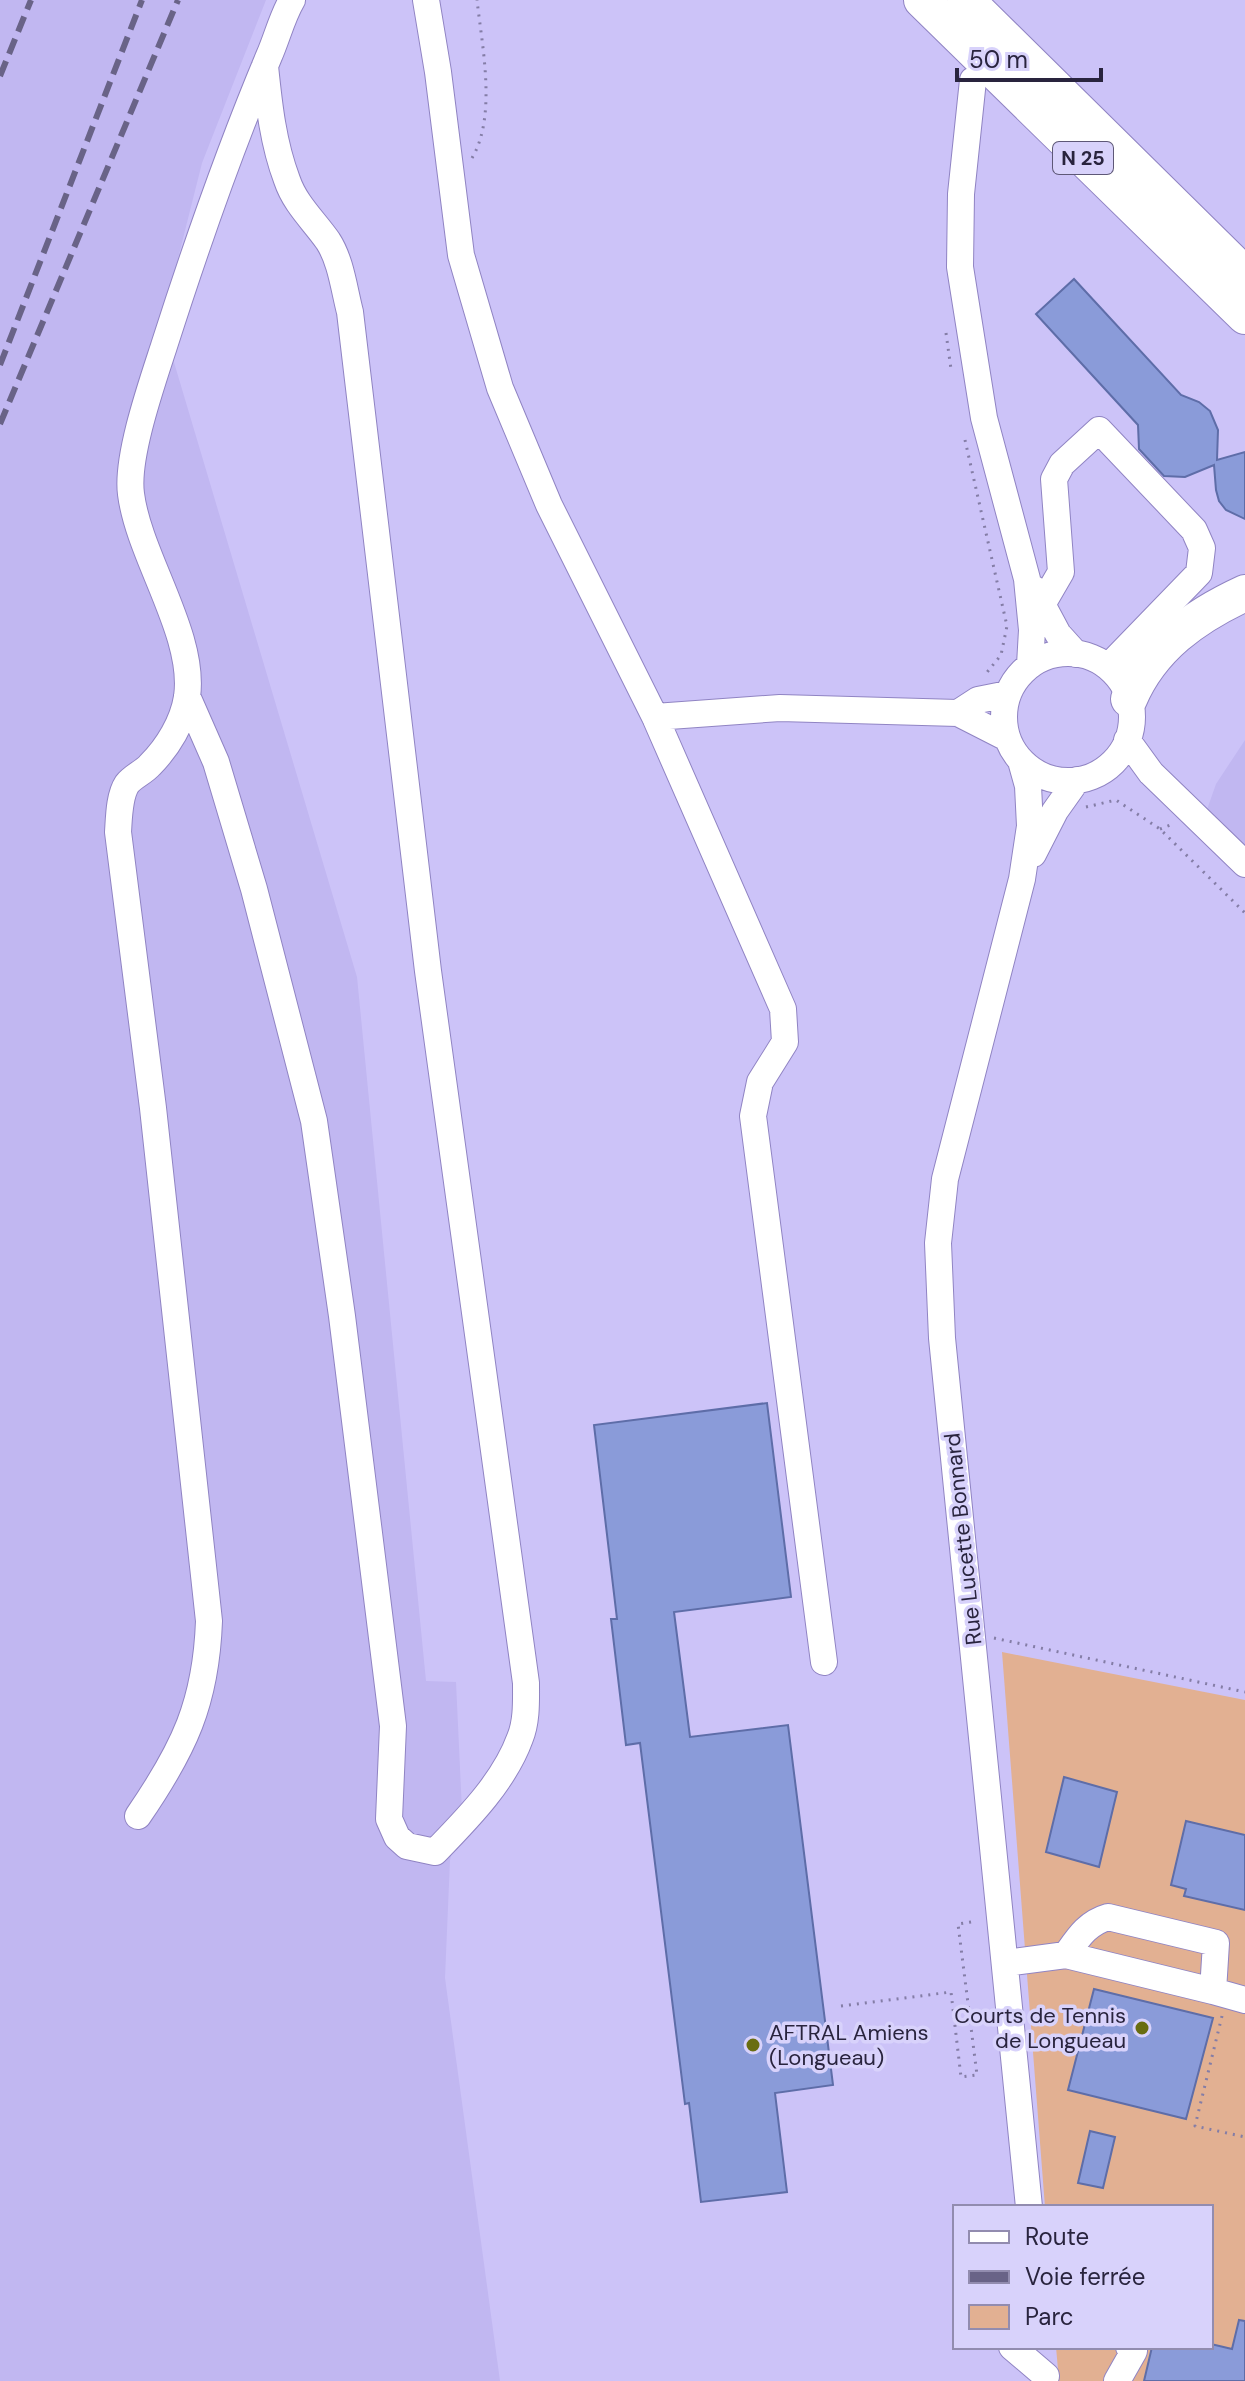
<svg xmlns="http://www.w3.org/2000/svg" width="1245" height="2381" font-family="'DM Sans',sans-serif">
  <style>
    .built { fill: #c1b7f1 }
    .green { fill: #e2b092 }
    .building { fill: #8a9bd9; stroke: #5e6da8; stroke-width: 2 }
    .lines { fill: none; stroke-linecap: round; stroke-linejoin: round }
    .minor-casing { stroke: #9084c3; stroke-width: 28 }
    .highway-casing { stroke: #9084c3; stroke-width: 38 }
    .path { stroke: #847da6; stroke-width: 3; stroke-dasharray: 2 6; stroke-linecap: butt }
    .minor { stroke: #fff; stroke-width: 26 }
    .highway { stroke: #fff; stroke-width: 36 }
    .rail { stroke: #696387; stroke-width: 6; stroke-dasharray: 16 8; stroke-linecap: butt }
    .poi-dot { fill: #696d10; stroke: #d8d2fb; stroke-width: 3 }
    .labels { text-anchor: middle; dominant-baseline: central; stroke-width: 7; stroke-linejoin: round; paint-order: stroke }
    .shield { fill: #d8d2fb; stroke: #5e5877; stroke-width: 2 }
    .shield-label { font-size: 20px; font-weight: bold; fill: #29243e }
    .street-label { font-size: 22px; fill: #29243e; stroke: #d8d2fb }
    .poi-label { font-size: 22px; fill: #29243e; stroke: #d8d2fb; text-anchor: end }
  </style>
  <rect width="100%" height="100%" fill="#ccc3f8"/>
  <path class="built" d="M0,0H266L202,163L162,322L357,977L426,1681L456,1682L462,1811L450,1860L445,1978L500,2381H0Z
    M1245,740V864L1203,821L1216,784Z"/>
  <path class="green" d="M1002,1652L1245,1700V2381H1059L1056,2347H1211V2207H1045Z"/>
  <path class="building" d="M1074,279L1181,395L1199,402L1210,411L1218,430L1217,460L1245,452V519L1226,510L1219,501L1216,490L1214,465L1185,477L1164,476L1139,449L1138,425L1036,314Z
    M767,1403L791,1597L674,1612L690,1737L788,1725L833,2085L775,2093L787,2192L701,2202L689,2103L685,2104L640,1743L626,1745L611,1619H617L594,1425Z
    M1064,1777L1117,1792L1099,1867L1046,1852Z
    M1186,1821L1245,1835V1910L1184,1896L1186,1889L1171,1885Z
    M1094,1989L1213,2018L1186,2119L1068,2090Z
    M1090,2131L1115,2137L1103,2188L1078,2183Z
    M1239,2320L1245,2321V2381H1144L1152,2347H1211V2344L1232,2349Z"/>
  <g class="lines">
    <defs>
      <path id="minor" d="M426,0L438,72L461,255L500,388L549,505L655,717L783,1009L785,1042L760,1082L753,1116L824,1662
        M973,80L961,194L960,267L984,418L1027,579L1032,630L1030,665
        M1034,589L1058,634L1076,654
        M1043,603L1061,572L1054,479L1062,464L1099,430L1194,530L1202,548L1199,573L1108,667
        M1004 717a64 64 0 1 1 128 0a64 64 0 1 1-128 0Z
        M187,696L216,762L254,889L314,1121L342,1316L393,1726L389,1819L397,1837L407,1846L435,1852C467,1819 504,1782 520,1738C527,1721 526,1700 526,1683L428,971L350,312C344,289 341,261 328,241C314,221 295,204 287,180C273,143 269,105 265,66
        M958,713L978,700L1008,694
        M655,717L780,708L958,713L1007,738
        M1127,740L1151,773L1245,864
        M1021,761L1028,786L1030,826L1022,879L945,1179L938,1243L942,1338L1029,2207
        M1033,854L1055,811L1077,780
        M138,1816C184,1749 206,1703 209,1621L153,1108L118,832C119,818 119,796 127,784C132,777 144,772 150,765C168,747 183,722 187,697C196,635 139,557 131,494C126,457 152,383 164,346C195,249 229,151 269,56C277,38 282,17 292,0
        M1005,1963L1066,1955L1213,1991L1216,1943L1108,1917C1087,1923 1078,1938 1066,1955
        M1213,1991L1245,2000
        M1012,2347L1046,2376
        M1117,2381L1134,2351L1129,2347"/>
      <path id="highway" d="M922,0L1245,316
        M966,0L1245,275
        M1129,699C1151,647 1195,616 1245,593"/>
    </defs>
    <use href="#minor" class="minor-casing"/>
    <use href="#highway" class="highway-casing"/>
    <path class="path" d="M472,158C497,116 482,46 477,0
      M946,333L951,369
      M965,440L1007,626L1001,655L984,676
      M1086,807L1116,800L1160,829L1245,913
      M1160,829L1173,824
      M994,1638L1245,1692
      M841,2006L951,1992L961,2077L977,2075L958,1924L977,1921
      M1222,2016L1195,2126L1245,2137"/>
    <use href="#minor" class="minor"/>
    <use href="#highway" class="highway"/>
    <path class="rail" d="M0,76L31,0
      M0,365L142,0
      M0,424L178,0"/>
  </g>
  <g class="poi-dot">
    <circle cx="1142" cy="2028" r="8"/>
    <circle cx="753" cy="2045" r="8"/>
  </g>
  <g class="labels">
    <rect class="shield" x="1053" y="142" width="60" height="32" rx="6"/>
    <g class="shield-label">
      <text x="1083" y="158">N 25</text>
    </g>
    <g class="street-label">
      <text transform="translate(963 1539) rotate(-96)">Rue Lucette Bonnard</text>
    </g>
    <g class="poi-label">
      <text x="1126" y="2015">Courts de Tennis<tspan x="1126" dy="25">de Longueau</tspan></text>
      <text x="769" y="2032" text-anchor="start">AFTRAL Amiens<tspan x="769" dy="25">(Longueau)</tspan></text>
    </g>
  </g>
  <rect x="953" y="2205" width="260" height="144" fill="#d8d2fb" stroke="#928caf" stroke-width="2"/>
  <rect x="969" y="2231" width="40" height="12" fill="#ffffff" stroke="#928caf" stroke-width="2"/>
  <text x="1025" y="2245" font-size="24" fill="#29243e">Route</text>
  <rect x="969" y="2271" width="40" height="12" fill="#696387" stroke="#928caf" stroke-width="2"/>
  <text x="1025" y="2285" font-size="24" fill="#29243e">Voie ferrée</text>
  <rect x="969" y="2305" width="40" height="24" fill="#e2b092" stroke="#928caf" stroke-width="2"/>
  <text x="1025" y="2325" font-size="24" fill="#29243e">Parc</text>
  <path d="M957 68v12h144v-12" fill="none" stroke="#29243e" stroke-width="4"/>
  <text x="969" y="68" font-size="24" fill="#29243e" stroke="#d8d2fb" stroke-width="6" paint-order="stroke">50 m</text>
</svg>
